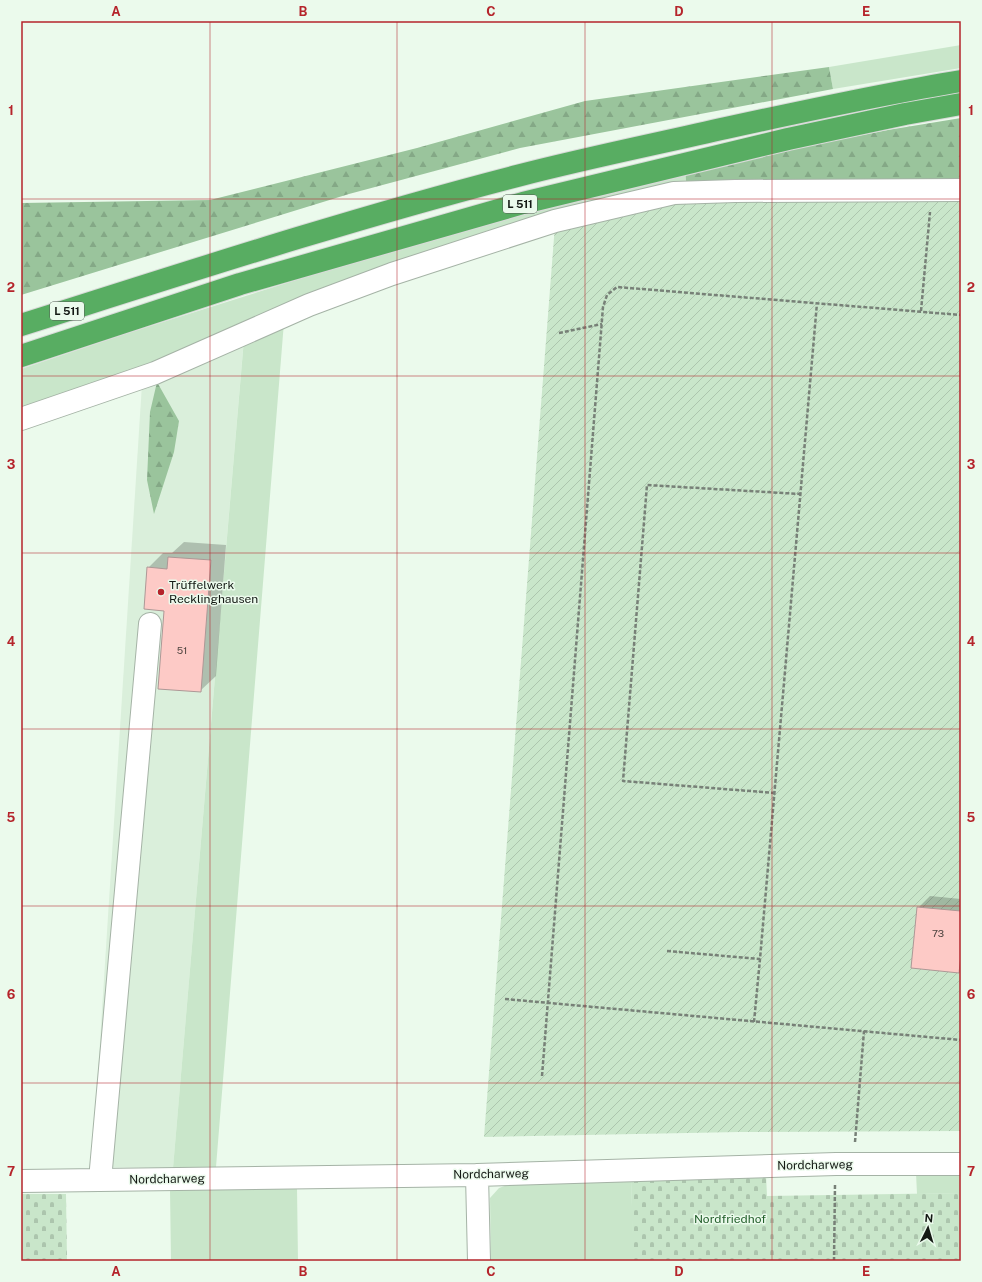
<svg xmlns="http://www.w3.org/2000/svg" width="982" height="1282" font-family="'Public Sans',sans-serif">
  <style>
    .built { fill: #daefdb }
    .green { fill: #c9e6ca }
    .forest { fill: url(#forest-firs) }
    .cemetery { fill: url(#cemetery-stones) }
    .garden { fill: url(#garden-furrows) }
    .shadow { fill: #0003 }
    .building { fill: #fdcac6; stroke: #ad9896 }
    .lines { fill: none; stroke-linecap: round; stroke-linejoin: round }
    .minor-casing { stroke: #a5b3a6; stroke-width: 24 }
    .highway-casing { stroke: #d9dad9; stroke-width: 24 }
    .path { stroke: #778077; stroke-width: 2.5; stroke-dasharray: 4 2; stroke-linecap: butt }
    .minor { stroke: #fff; stroke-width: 22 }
    .highway { stroke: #58ad62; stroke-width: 22 }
    .grid { fill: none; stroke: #b5242b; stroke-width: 1; stroke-opacity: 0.55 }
    .poi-dot { fill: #b5242b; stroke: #ebfaec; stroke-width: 1.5 }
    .labels { text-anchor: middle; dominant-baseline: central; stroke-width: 3; stroke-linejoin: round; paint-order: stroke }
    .number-label { font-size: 10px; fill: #4e4540 }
    .shield { fill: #ebfaec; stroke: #545c55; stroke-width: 1 }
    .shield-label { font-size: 11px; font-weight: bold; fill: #141914 }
    .poi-label { font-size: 12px; fill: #141914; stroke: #ebfaec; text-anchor: start }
    .street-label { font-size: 12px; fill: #141914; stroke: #ebfaec }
    .park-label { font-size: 12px; fill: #235f2b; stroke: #ebfaec }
    .neatline { fill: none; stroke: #b5242b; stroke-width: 1.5 }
    .grid-label { font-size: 13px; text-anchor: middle; font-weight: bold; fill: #b5242b }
  </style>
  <defs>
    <pattern id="forest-firs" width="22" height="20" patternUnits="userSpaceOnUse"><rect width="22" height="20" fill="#9ac49c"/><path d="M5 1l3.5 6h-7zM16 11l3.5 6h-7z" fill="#84a886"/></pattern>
    <pattern id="cemetery-stones" width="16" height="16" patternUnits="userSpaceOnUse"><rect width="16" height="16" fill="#c9e6ca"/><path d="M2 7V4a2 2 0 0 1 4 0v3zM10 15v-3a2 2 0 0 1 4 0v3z" fill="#acc5ad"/></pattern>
    <pattern id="garden-furrows" width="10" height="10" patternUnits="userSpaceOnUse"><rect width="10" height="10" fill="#c9e6ca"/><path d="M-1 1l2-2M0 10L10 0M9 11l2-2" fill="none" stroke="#acc5ad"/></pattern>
  </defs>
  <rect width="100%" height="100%" fill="#ebfaec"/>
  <path class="built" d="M244,338L173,1168L92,1167L142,384Z"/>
  <path class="green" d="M961,45V68L833,89L829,67Z
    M685,170L687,190L555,225L284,322L216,1167L173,1168L244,339L21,426V369L125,334L490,219Z
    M961,1172V1193L917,1194L916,1173Z
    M631,1179L634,1261H491L490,1198L499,1188L515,1182Z
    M297,1188L298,1261H171L170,1190Z"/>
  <path class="forest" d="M829,67L833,89L520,148L349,194L21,295V203L210,200L417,148L585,101Z
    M961,118V187L687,190L685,170L888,130Z
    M157,382L179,421L174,452L154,514L147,480L150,412Z"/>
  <path class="cemetery" d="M766,1175L767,1196L961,1193V1261H633L631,1179Z
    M21,1194H66L67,1261H21Z"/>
  <path class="garden" d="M961,194V1131L739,1132L484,1137L555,225L683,197Z"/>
  <path class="shadow" d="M184,542L226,545L216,676L200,691L148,568L163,553H172Z
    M930,896L961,899V969L959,972L918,908Z"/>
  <path class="building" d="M168,557L211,560L201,692L158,689L164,611L144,609L147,567L167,569Z
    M917,907L961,911V955L959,973L911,968Z"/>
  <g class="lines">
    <defs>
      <path id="minor" d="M21,419L155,373L309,305L392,274L555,221L674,193L735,191L961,190
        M477,1175L479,1261
        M100,1180L150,624
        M21,1181L477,1175L836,1164H961"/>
      <path id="highway" d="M21,325C185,273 350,219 517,176C586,158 656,144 726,128C804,111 882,94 961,81
        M21,356L240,284L523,203L788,139L905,114L961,104"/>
    </defs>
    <use href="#minor" class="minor-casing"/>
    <use href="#highway" class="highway-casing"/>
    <path class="path" d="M921,311L930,212
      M559,333L602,324
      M775,793L623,781L647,485L800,494
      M667,951L760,959
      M505,999L961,1040
      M754,1022L760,959L817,303
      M542,1076L603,307L607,295L617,287L961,315
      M855,1142L864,1031
      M834,1261L835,1185"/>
    <use href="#minor" class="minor"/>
    <use href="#highway" class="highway"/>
  </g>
  <path class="grid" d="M210,21V1261M397,21V1261M585,21V1261M772,21V1261M21,199H961M21,376H961M21,553H961M21,729H961M21,906H961M21,1083H961"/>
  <circle class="poi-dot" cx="161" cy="592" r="4"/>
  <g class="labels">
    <g class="number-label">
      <text x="182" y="650">51</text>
      <text x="938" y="933">73</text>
    </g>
    <g class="shield">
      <rect x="503" y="195" width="34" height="18" rx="3"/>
      <rect x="50" y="302" width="34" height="18" rx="3"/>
    </g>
    <g class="shield-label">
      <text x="520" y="204">L 511</text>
      <text x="67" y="311">L 511</text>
    </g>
    <g class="poi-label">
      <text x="169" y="585">Trüffelwerk<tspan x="169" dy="14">Recklinghausen</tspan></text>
    </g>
    <g class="street-label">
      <text transform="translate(815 1165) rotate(-1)">Nordcharweg</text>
      <text transform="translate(491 1174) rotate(-1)">Nordcharweg</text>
      <text transform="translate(167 1179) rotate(-1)">Nordcharweg</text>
    </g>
    <g class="park-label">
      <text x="730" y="1219">Nordfriedhof</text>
    </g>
  </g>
  <rect width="982" height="1282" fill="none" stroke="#ebfaec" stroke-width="44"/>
  <g transform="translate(928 1228) rotate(5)" stroke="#ebfaec" stroke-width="3" paint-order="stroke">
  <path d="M0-3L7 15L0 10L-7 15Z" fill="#141914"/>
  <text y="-6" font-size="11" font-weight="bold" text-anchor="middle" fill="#141914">N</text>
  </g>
  <rect x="22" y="22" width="938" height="1238" class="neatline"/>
  <g class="grid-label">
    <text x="116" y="16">A</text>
    <text x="303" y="16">B</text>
    <text x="491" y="16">C</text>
    <text x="679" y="16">D</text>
    <text x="866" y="16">E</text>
    <text x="11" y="115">1</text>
    <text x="971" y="115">1</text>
    <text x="11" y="292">2</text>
    <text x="971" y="292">2</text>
    <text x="11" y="469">3</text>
    <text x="971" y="469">3</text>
    <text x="11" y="646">4</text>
    <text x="971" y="646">4</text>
    <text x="11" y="822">5</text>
    <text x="971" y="822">5</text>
    <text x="11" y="999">6</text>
    <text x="971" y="999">6</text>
    <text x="11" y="1176">7</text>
    <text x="971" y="1176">7</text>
    <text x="116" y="1276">A</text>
    <text x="303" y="1276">B</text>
    <text x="491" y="1276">C</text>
    <text x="679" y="1276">D</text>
    <text x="866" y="1276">E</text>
  </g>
</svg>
